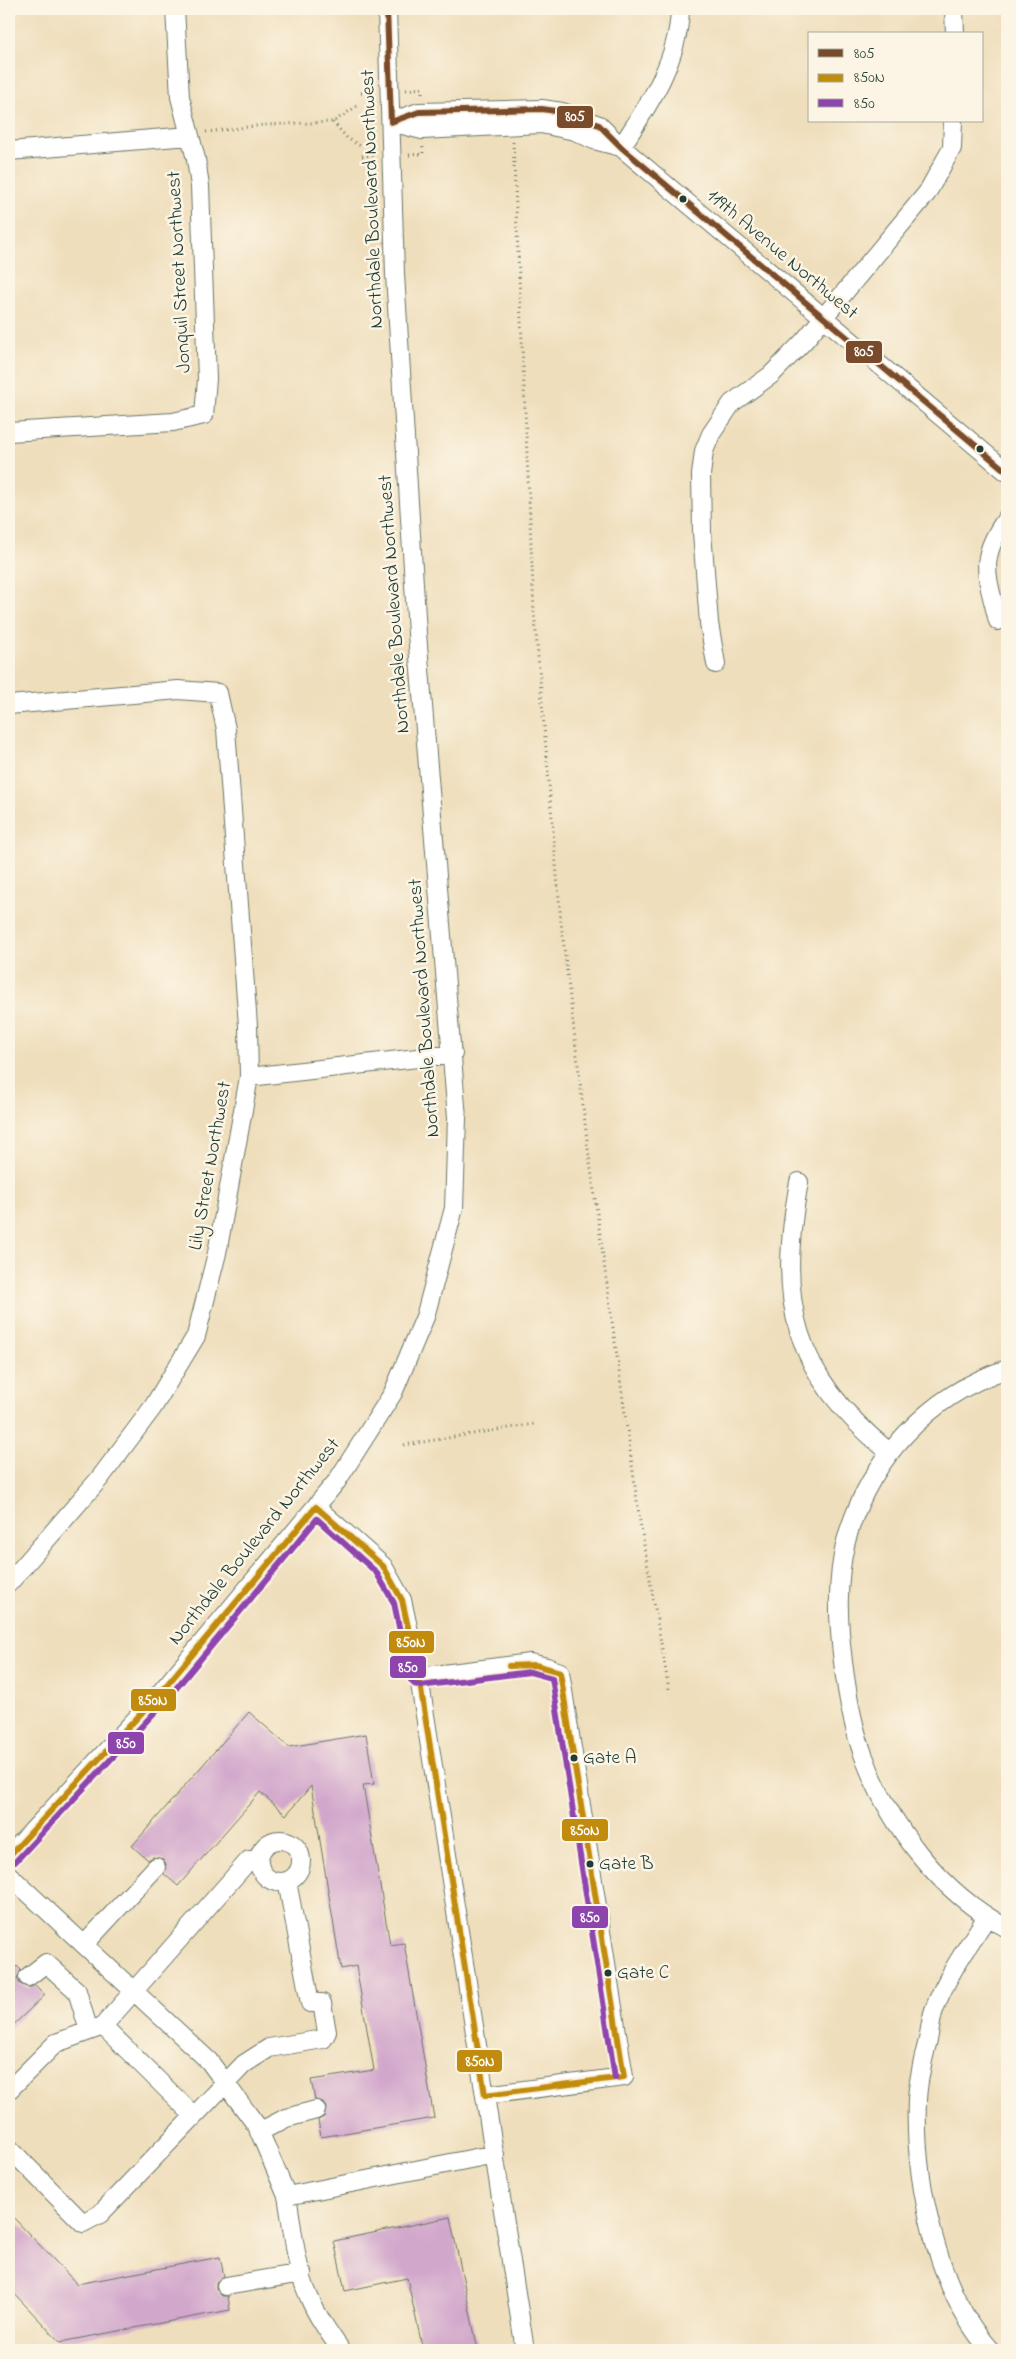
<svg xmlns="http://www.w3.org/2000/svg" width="1016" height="2359" font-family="'Indie Flower',sans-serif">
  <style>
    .building { fill: #d2a7cc }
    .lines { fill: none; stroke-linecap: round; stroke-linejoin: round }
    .minor-casing { stroke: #687564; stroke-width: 20 }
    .path { stroke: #687564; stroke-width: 3; stroke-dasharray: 1 4; stroke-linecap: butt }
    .minor { stroke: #fff; stroke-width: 18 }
    .bus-1-casing { stroke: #fcf5e5; stroke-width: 10 }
    .bus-2-casing { stroke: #fcf5e5; stroke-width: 10 }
    .bus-3-casing { stroke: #fcf5e5; stroke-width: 10 }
    .bus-1 { stroke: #7a4b2a; stroke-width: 6 }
    .bus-2 { stroke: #c18c0d; stroke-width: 6 }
    .bus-3 { stroke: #8e44ad; stroke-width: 6 }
    .bus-dot { fill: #1f3d34; stroke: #fcf5e5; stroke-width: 2 }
    .labels { text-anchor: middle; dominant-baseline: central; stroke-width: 5; stroke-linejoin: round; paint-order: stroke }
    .bus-label { font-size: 19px; fill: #1f3d34; stroke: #fcf5e5; text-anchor: start }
    .street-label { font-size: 20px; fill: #1f3d34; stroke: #fcf5e5 }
    .line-badge { stroke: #fcf5e5; stroke-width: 2 }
    .badge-label { font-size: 14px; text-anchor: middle; font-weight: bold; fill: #fff }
  </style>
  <rect width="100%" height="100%" fill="#fcf5e5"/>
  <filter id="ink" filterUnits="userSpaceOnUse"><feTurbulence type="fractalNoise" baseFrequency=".02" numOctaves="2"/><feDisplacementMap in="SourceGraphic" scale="10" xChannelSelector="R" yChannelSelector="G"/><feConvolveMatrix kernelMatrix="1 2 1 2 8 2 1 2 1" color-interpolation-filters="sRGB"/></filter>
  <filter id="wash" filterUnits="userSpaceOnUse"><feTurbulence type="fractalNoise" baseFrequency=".0096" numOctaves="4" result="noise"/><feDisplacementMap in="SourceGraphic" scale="20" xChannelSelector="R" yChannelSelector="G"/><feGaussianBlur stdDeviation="1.12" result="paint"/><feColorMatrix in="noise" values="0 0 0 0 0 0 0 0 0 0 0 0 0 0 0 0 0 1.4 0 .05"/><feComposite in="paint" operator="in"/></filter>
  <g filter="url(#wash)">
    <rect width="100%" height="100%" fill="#efdebc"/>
    <g id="blocks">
      <path class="building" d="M249,1712L289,1747L366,1734L374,1784L363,1785L390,1945L404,1943L434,2118L321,2137L318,2120L324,2117L326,2108L323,2102L315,2100L311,2080L374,2070L356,1966L341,1969L311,1786L286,1815L260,1792L178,1886L164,1874L166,1864L163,1859L153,1857L148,1860L132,1846Z
        M17,1966L21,1970L17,1978L20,1984L29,1988L35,1985L45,1995L9,2029V1973Z
        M9,2213L77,2284L220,2257L224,2276L216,2282V2288L222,2296H228L230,2310L60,2342L9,2288Z
        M450,2217L478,2350H423L407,2278L345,2291L334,2241Z"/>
    </g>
  </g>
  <g filter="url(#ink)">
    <use href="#blocks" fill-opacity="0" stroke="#687564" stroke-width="1"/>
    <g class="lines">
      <defs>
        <path id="minor" d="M954,9L955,34
          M391,122L419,112L542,109L562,112L599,125L621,147L1007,472
          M391,122L422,130L541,124L575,131L594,140L621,147
          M621,147C648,106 679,60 680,9
          M9,151L189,136
          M9,432L173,422L204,415L207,379L200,186L196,159L180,97L175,9
          M998,621C987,575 977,559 1007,518
          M716,664L709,623L702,532L701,475L704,451L711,434L732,403L771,375L804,341L927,193L952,148L953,121
          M9,705L178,690L218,693L226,729L248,1026L249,1077L217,1253L196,1336L153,1407L100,1478L9,1583
          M249,1077L453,1054
          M799,1182C777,1302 792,1373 889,1452
          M1007,1369C928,1395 868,1461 846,1541C836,1581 838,1622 843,1662C847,1693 852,1725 863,1754C888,1824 940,1893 1007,1928
          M316,1507L383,1566L402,1600L419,1677L525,2350
          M419,1677L530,1663L547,1667L560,1672L624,2077L485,2095
          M259 1861a21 21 0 1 1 42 0a21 21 0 1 1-42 0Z
          M9,1856L161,1692L337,1481L393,1393L425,1317L454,1208L457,1118L417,633L395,274L387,9
          M9,1875L209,2061L257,2126L287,2196
          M987,1917C968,1946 946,1977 934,2010C931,2019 930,2030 928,2040C923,2059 918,2080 917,2100C914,2179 936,2290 990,2350
          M84,1945L156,1867
          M28,1977L46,1963L77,1991L89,2031
          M103,2026L193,2115
          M9,2090L56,2043L103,2026L249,1860L259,1859
          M259,2132L286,2118L316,2110
          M9,2148L83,2223L100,2214L244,2064L269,2048L323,2039L327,2032L322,2003H310L287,1881
          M226,2286L302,2273
          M341,2350C329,2333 317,2316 309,2297C295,2266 293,2229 287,2196L495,2154"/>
      </defs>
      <use href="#minor" class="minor-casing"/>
      <path class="path" d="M406,90L422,88V96
        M361,93H372
        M333,122L347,138L362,147
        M206,132L264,125L333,122L360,104
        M513,142L534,610L561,922L588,1148L640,1522L669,1689
        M409,155L423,154V147
        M362,156L375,155
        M404,1445L534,1424"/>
      <use href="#minor" class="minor"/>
      <defs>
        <path id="bus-1" d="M387,9L391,122
          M391,122L419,112L542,109L562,112L599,125L621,147L1007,472"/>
        <path id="bus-2" d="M9,1856L161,1692L316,1507L383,1566L402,1600L419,1677L485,2095L624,2077L560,1672L535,1665L509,1666"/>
        <path id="bus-3" d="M15,1862L168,1698L317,1519L376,1572L394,1603L410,1679L414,1684L420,1686L530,1672L552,1678L615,2078"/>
      </defs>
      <use href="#bus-1" class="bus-1-casing"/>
      <use href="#bus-2" class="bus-2-casing"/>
      <use href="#bus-3" class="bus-3-casing"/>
      <use href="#bus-1" class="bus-1"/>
      <use href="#bus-2" class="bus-2"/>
      <use href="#bus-3" class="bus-3"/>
    </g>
  </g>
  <g class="bus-dot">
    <circle cx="683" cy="199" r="4.5"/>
    <circle cx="980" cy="449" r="4.5"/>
    <circle cx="574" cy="1758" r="4.5"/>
    <circle cx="590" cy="1864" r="4.5"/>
    <circle cx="608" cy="1973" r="4.5"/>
  </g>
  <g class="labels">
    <g class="bus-label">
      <text x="583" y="1758">Gate A</text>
      <text x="599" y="1864">Gate B</text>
      <text x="617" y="1973">Gate C</text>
    </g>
    <g class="street-label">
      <text transform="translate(373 199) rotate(-92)">Northdale Boulevard Northwest</text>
      <text transform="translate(782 255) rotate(40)">119th Avenue Northwest</text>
      <text transform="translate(180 272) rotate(-93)">Jonquil Street Northwest</text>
      <text transform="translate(395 604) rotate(-94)">Northdale Boulevard Northwest</text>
      <text transform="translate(425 1008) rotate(-94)">Northdale Boulevard Northwest</text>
      <text transform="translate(211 1166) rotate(-80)">Lily Street Northwest</text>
      <text transform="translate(255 1542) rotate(-51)">Northdale Boulevard Northwest</text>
    </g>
  </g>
  <g class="line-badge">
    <rect x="556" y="105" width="38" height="24" rx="5" fill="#7a4b2a"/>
    <rect x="845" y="340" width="38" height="24" rx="5" fill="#7a4b2a"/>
    <rect x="388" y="1630" width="47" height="24" rx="5" fill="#c18c0d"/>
    <rect x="389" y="1655" width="38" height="24" rx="5" fill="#8e44ad"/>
    <rect x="130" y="1688" width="47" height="24" rx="5" fill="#c18c0d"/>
    <rect x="107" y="1731" width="38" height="24" rx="5" fill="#8e44ad"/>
    <rect x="561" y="1818" width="48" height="24" rx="5" fill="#c18c0d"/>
    <rect x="571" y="1905" width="38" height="24" rx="5" fill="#8e44ad"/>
    <rect x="456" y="2049" width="47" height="24" rx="5" fill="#c18c0d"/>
  </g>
  <g class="badge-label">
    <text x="575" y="121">805</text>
    <text x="864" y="356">805</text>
    <text x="411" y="1647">850N</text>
    <text x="408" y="1672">850</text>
    <text x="153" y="1705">850N</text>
    <text x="126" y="1748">850</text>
    <text x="585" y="1835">850N</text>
    <text x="590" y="1922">850</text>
    <text x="480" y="2066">850N</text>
  </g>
  <rect width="1016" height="2359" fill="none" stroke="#fcf5e5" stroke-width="30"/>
  <rect x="808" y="32" width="175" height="90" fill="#fcf5e5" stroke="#a4ab9e"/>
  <rect x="818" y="49" width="25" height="8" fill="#7a4b2a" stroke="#a4ab9e"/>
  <text x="854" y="58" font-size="15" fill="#1f3d34">805</text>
  <rect x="818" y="74" width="25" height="8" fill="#c18c0d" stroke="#a4ab9e"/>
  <text x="854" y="82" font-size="15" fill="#1f3d34">850N</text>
  <rect x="818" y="99" width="25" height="8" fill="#8e44ad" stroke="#a4ab9e"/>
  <text x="854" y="108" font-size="15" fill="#1f3d34">850</text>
</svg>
